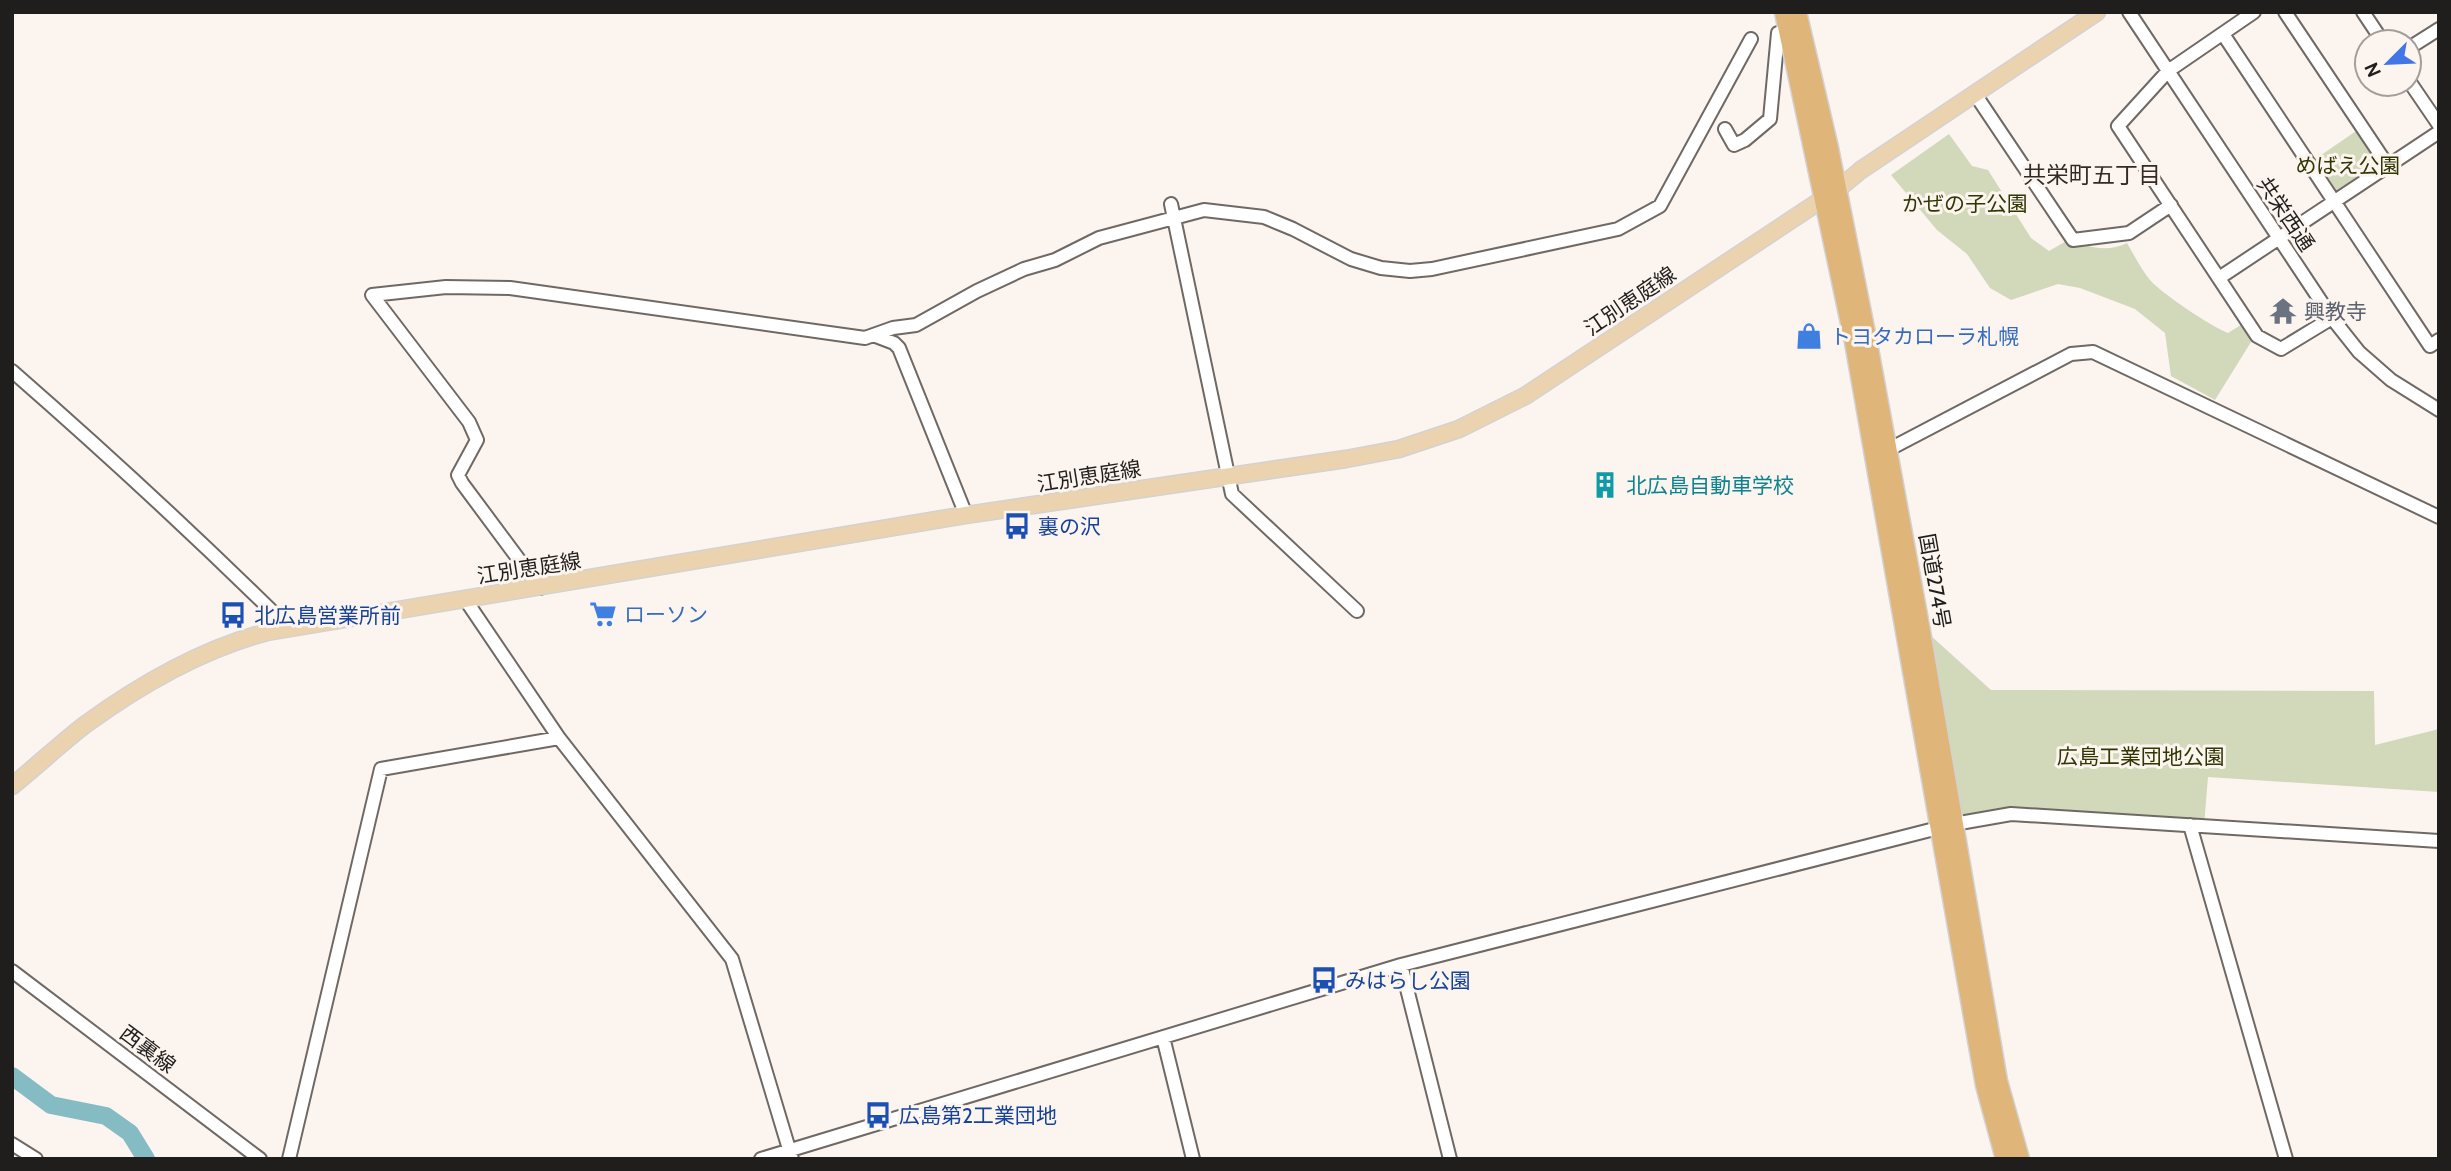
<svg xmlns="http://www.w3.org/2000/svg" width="2451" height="1171" font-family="Cabin,'Noto Sans JP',sans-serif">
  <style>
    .green { fill: #d2d8ba }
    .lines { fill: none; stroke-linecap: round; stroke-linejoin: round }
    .river { stroke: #85bcc4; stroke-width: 18 }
    .minor-casing { stroke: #6f6965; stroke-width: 16 }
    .major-casing { stroke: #d2d2d2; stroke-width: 19 }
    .highway-casing { stroke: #d2d2d2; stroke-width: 21 }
    .minor { stroke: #fff; stroke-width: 12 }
    .major { stroke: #ecd3af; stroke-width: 16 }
    .highway { stroke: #dfb579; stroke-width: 18 }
    .labels { text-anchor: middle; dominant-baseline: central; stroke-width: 6; stroke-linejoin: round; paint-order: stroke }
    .park-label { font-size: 21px; fill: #313703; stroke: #fcf4ef }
    .street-label { font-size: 21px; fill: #201e1c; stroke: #fcf4ef }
    .worship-label { font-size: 21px; fill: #5b616d; stroke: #fcf4ef; text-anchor: start }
    .shop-label { font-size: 21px; fill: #366cbe; stroke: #fcf4ef; text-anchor: start }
    .culture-label { font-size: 21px; fill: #0d838f; stroke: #fcf4ef; text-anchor: start }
    .transit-label { font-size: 21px; fill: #164399; stroke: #fcf4ef; text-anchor: start }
    .neighbourhood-label { font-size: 23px; fill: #302b27; stroke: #fcf4ef }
  </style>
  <rect width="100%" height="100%" fill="#fcf4ef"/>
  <path class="green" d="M2362,127L2388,166L2334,202L2308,164Z
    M1949,134L1972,166L1988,170L2031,238L2049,251L2068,240C2088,247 2107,253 2127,243C2134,255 2141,269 2150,280C2161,293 2212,327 2228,333L2241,325L2251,342L2215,400L2171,376L2165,333L2135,309L2080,288L2058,284L2011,300L1990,288L1967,254L1937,230L1891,175Z
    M1920,626L1991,690L2374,691L2375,745L2439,729V792L2208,777L2204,826L2012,814L1954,824Z"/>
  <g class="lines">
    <path class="river" d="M12,1076L51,1105L106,1116L130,1133L146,1159"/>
    <defs>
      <path id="minor" d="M2129,12L2332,318L2359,352L2391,380L2439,410
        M2254,12L2168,71L2118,126L2257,336L2281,349L2332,318
        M2285,12L2388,166
        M2363,12L2383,42
        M2223,34L2430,346L2439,340
        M2409,48L2439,29
        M2409,81L2439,125
        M1975,94L2073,240L2129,233L2171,205
        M1725,129L1734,145L1745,140L1770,119L1778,33L1789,30
        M1171,204L1232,494L1357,611
        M2219,278L2439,132
        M873,335L894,343L899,348L966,515
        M12,371C107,454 199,539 289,628
        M1882,453L2071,354L2093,352L2439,517
        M540,588L462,483L458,475L477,440L469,422L372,295L446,287L510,288L865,338L893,328L916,325L977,291L1024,269L1055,260L1099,238L1204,210L1264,217L1293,229L1351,259L1381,268L1410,271L1432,269L1618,229L1660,206L1751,39
        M465,599L559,738
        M2190,825L2286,1159
        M1401,965L1450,1159
        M12,971L260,1159
        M1163,1037L1193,1159
        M12,1144L36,1159
        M289,1159L381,769L559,738L732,959L792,1159
        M761,1159L1401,965L1954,824L2011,814L2439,841"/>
      <path id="major" d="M12,786C37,766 61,743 86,724C141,684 202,649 267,632L966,515L1346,459L1399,449L1459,429L1525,396L1838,189L1861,170L2097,12"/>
      <path id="highway" d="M1784,12L1854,342L1985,1085L2005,1159
        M1797,12L1829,148L1867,338L1920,626L1998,1081L2020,1159"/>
    </defs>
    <use href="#minor" class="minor-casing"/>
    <use href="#major" class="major-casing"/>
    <use href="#highway" class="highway-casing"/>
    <use href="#minor" class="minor"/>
    <use href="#major" class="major"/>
    <use href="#highway" class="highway"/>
  </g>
  <defs>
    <symbol id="temple-bare" viewBox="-9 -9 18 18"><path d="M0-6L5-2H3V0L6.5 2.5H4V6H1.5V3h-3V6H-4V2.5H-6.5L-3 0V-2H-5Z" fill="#6b7280" stroke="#fcf4ef" stroke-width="2.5" paint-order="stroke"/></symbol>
    <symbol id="shop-bare" viewBox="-9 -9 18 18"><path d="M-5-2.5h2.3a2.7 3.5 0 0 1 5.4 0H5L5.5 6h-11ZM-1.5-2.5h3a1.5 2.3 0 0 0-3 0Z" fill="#3f7fe0" stroke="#fcf4ef" stroke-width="2.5" paint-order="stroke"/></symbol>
    <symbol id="building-bare" viewBox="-9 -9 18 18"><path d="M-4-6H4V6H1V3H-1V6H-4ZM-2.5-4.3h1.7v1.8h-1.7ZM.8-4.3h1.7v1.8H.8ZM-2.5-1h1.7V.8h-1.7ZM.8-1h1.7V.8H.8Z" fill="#0f9aa8" stroke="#fcf4ef" stroke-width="2.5" paint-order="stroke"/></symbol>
    <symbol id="bus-bare" viewBox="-9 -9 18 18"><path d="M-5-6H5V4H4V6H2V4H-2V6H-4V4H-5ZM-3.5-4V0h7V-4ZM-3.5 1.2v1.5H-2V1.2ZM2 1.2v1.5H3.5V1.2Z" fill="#1a4fb4" stroke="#fcf4ef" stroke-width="2.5" paint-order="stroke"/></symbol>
    <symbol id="supermarket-bare" viewBox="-9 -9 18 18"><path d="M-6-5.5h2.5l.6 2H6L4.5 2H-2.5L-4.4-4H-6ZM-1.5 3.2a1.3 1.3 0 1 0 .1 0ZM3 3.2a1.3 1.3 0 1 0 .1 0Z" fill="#3f7fe0" stroke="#fcf4ef" stroke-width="2.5" paint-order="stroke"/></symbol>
  </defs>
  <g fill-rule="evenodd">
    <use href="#temple-bare" x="2264" y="292" width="38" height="38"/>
    <use href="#shop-bare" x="1790" y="317" width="38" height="38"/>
    <use href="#building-bare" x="1586" y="466" width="38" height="38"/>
    <use href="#bus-bare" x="998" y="507" width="38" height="38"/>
    <use href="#supermarket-bare" x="584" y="595" width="38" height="38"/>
    <use href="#bus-bare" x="214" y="596" width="38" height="38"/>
    <use href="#bus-bare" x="1305" y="961" width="38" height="38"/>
    <use href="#bus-bare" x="859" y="1096" width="38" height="38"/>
  </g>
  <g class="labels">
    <g class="park-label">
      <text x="2348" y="165">めばえ公園</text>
      <text x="1965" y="203">かぜの子公園</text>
      <text x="2141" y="756">広島工業団地公園</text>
    </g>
    <g class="street-label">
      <text transform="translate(2286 214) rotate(56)">共栄西通</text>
      <text transform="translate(1630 301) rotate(-34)">江別恵庭線</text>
      <text transform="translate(1089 476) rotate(-9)">江別恵庭線</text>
      <text transform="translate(529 568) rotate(-9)">江別恵庭線</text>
      <text transform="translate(1935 581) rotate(80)">国道274号</text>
      <text transform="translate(148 1049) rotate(37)">西裏線</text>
    </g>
    <g class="worship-label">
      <text x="2304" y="311">興教寺</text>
    </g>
    <g class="shop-label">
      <text x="1830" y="336">トヨタカローラ札幌</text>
      <text x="624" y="614">ローソン</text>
    </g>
    <g class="culture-label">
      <text x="1626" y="485">北広島自動車学校</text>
    </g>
    <g class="transit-label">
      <text x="1038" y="526">裏の沢</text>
      <text x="254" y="615">北広島営業所前</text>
      <text x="1345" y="980">みはらし公園</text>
      <text x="899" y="1115">広島第2工業団地</text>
    </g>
    <g class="neighbourhood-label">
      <text x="2092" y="175">共栄町五丁目</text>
    </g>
  </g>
  <rect width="2451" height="1171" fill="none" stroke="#201e1c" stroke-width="28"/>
  <g transform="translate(2388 63) rotate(246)"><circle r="33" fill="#fcf4ef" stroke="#a49e9b" stroke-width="2"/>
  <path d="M0-5L12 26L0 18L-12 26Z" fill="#4275e5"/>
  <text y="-10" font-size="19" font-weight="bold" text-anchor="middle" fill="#201e1c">N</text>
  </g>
</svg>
